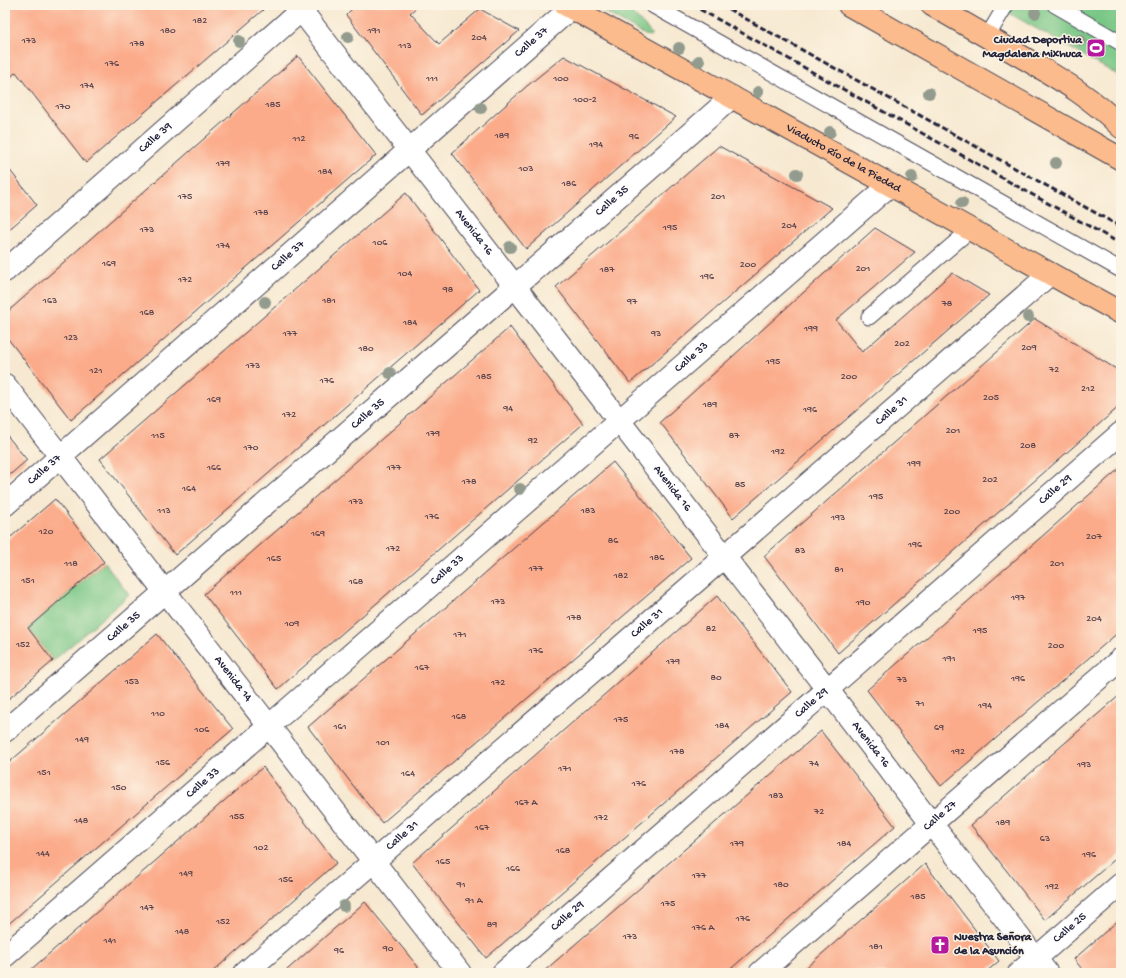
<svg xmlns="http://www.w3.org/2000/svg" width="1126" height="978" font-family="'Gochi Hand',sans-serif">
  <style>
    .green { fill: #79c786; stroke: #4e7460 }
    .building { fill: #fbab8a }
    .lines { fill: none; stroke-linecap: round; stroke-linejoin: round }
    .service-casing { stroke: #424052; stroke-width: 17 }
    .minor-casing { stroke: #424052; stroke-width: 24 }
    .primary-casing { stroke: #424052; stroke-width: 24 }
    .service { stroke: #fff; stroke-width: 15 }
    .minor { stroke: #fff; stroke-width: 22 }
    .primary { stroke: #fbbb8c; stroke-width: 22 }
    .rail { stroke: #22223b; stroke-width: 3; stroke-dasharray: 6 3; stroke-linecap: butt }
    .tree { fill: #929b8d }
    .labels { text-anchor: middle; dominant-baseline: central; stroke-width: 3; stroke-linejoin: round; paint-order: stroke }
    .number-label { font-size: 10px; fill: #58444f }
    .poi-label { font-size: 12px; font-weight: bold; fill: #22223b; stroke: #fcf5e5; text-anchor: end }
    .street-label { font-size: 12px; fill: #22223b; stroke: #fcf5e5 }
  </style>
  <rect width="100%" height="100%" fill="#fcf5e5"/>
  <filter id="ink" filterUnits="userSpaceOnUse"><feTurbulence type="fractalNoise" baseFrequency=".025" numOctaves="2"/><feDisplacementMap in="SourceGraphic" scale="8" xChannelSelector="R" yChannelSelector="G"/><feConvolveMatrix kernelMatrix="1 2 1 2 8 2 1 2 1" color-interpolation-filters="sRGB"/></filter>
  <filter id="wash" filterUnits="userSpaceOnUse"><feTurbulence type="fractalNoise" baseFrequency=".012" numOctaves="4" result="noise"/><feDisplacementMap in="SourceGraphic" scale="16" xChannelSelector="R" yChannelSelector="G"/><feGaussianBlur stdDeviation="0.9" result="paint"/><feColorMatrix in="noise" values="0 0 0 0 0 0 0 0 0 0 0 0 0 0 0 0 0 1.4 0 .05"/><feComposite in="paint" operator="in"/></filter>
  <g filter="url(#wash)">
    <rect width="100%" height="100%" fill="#f7e9d1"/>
    <path class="green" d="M593,5H627L633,14L651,33V35L650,36L645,35Z
      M995,5H1121V77Z
      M104,562L129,595L53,661L28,628Z"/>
    <g id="blocks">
      <path class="building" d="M5,5H259L263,10L86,163L16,72L5,82Z
        M356,5H419L410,13L439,44L480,9L519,31L422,115L346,15Z
        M298,56L376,155L71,420L5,335V314Z
        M564,56L676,117L526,249L452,153L527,86Z
        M719,146L832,208L630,383L556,287Z
        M5,164L37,205L5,233Z
        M406,193L479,290L175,555L100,459Z
        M875,228L915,252L836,320L862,352L952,273L989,295L733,518L660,422Z
        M1035,319L1121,372V405L838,653L764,556Z
        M510,327L583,424L278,689L204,594Z
        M5,433L27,460L5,479Z
        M613,462L691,558L382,823L308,727Z
        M1121,467V630L941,786L867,690Z
        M55,499L104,562L28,628L53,661L5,702V542Z
        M717,596L792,692L486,958L412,863Z
        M157,634L233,729L5,927V766Z
        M1121,694V854L1045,920L971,825Z
        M821,731L895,826L780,926L726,973H542Z
        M263,767L336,863L211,973H27Z
        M925,864L999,961L985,973H800Z
        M365,902L423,973H284L288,969Z
        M1121,918V973H1085L1074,959Z"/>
    </g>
  </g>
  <g filter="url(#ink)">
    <use href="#blocks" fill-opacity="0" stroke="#424052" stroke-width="1"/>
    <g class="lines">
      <defs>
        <path id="service" d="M652,5L1121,270
          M1055,5L1121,43
          M987,37L1006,5
          M869,317L970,230"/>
        <g id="minor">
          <path id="s1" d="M297,5L1047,973"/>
          <path id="s2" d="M5,271L307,5"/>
          <path id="s3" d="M5,385L460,973"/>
          <path id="s4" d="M5,505L571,8"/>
          <path id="s5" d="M5,731L732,97"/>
          <path id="s6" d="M5,956L890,185"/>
          <path id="s7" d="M245,973L1050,274"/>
          <path id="s8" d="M503,973L1121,433"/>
          <path id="s9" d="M760,973L1121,659"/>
          <path id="s10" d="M1019,973L1121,884"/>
        </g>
        <g id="primary">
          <path id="s11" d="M566,5L1121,313"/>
          <path d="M849,5L1121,159"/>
          <path d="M932,5C963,23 994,41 1024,58C1058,78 1093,98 1121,127"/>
        </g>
      </defs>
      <use href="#service" class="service-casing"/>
      <use href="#minor" class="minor-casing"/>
      <use href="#primary" class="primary-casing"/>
      <use href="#service" class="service"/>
      <use href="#minor" class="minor"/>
      <use href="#primary" class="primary"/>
      <path class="rail" d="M692,5L1121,244
        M721,5L1121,227"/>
    </g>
    <g class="tree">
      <circle cx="1035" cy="13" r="6"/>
      <circle cx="348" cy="37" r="6"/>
      <circle cx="1080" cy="40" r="6"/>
      <circle cx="239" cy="41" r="6"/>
      <circle cx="679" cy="48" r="6"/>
      <circle cx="699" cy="61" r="6"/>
      <circle cx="758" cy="92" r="6"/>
      <circle cx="929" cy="93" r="6"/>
      <circle cx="481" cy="108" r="6"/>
      <circle cx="830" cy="132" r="6"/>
      <circle cx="1056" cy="163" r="6"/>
      <circle cx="797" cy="174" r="6"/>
      <circle cx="912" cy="177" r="6"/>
      <circle cx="962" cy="203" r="6"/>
      <circle cx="510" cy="247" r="6"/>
      <circle cx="265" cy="302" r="6"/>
      <circle cx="1028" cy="317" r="6"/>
      <circle cx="390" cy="373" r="6"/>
      <circle cx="520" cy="489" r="6"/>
      <circle cx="344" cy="906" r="6"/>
    </g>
  </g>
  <defs>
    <symbol id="stadium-square" viewBox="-11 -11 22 22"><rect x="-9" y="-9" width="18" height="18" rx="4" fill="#b5179e" stroke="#fcf5e5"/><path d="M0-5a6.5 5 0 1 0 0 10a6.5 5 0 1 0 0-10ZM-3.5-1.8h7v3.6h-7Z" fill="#fff"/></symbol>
    <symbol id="church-square" viewBox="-11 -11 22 22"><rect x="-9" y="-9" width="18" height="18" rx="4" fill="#b5179e" stroke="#fcf5e5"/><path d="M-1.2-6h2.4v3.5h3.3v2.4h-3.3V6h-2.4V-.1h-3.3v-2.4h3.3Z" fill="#fff"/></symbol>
  </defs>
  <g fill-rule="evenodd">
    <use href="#stadium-square" x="1085" y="37" width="22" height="22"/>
    <use href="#church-square" x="929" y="934" width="22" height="22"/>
  </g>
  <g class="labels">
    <g class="number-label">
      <text x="200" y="21">182</text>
      <text x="168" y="31">180</text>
      <text x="374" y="31">191</text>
      <text x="479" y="38">204</text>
      <text x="29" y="41">173</text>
      <text x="137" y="44">178</text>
      <text x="405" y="46">113</text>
      <text x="112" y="64">176</text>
      <text x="432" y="79">111</text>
      <text x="561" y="79">100</text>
      <text x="87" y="86">174</text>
      <text x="585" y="100">100-2</text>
      <text x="273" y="105">185</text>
      <text x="63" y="107">170</text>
      <text x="502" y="136">189</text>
      <text x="634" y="137">96</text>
      <text x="299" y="139">112</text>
      <text x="596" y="145">194</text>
      <text x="223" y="164">179</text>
      <text x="526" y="169">103</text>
      <text x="325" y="172">184</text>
      <text x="569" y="184">186</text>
      <text x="185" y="197">175</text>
      <text x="718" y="197">201</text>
      <text x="261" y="213">178</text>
      <text x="789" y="226">204</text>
      <text x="670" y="228">195</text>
      <text x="147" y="230">173</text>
      <text x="380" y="243">106</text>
      <text x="223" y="246">174</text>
      <text x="109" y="264">169</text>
      <text x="748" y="265">200</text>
      <text x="863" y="269">201</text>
      <text x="607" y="270">187</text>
      <text x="405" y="274">104</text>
      <text x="707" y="277">196</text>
      <text x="185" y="280">172</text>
      <text x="448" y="290">98</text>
      <text x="50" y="301">163</text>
      <text x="329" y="301">181</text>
      <text x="632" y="302">97</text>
      <text x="947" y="304">78</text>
      <text x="147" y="313">168</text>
      <text x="410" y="323">184</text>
      <text x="811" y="329">199</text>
      <text x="290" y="334">177</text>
      <text x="656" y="334">93</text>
      <text x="71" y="338">123</text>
      <text x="902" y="344">202</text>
      <text x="1029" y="348">209</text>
      <text x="366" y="349">180</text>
      <text x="773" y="362">195</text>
      <text x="253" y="366">173</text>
      <text x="1054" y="370">72</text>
      <text x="96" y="371">121</text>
      <text x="484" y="377">185</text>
      <text x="849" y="377">200</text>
      <text x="327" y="381">176</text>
      <text x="1088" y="389">212</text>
      <text x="991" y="398">205</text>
      <text x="214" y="400">169</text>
      <text x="710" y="405">189</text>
      <text x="508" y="409">94</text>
      <text x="810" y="410">196</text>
      <text x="289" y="415">172</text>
      <text x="953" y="431">201</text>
      <text x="433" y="434">179</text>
      <text x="158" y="436">115</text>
      <text x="734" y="436">87</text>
      <text x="533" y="441">92</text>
      <text x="1028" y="446">208</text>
      <text x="251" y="448">170</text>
      <text x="778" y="452">192</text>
      <text x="914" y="464">199</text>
      <text x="214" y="468">166</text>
      <text x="394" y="468">177</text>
      <text x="990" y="480">202</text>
      <text x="469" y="482">178</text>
      <text x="740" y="485">85</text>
      <text x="189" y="489">164</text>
      <text x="876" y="497">195</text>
      <text x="356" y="502">173</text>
      <text x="164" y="511">113</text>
      <text x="588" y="511">183</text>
      <text x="952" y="512">200</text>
      <text x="432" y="517">176</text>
      <text x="838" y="518">193</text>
      <text x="46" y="532">120</text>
      <text x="318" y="534">169</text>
      <text x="1094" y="537">207</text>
      <text x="613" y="541">86</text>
      <text x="915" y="545">196</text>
      <text x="393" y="549">172</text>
      <text x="800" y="551">83</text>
      <text x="657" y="558">186</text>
      <text x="274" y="559">165</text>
      <text x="71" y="564">118</text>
      <text x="1057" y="564">201</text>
      <text x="536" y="569">177</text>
      <text x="839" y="570">81</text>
      <text x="621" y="576">182</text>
      <text x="28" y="581">151</text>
      <text x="356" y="582">168</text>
      <text x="236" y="593">111</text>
      <text x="1018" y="598">197</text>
      <text x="498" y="602">173</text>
      <text x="863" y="603">190</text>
      <text x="574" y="618">178</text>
      <text x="1094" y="619">204</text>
      <text x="292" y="624">109</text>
      <text x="711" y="629">82</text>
      <text x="980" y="631">195</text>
      <text x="460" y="635">171</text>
      <text x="23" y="645">152</text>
      <text x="1056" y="646">200</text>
      <text x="536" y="651">176</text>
      <text x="949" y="659">191</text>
      <text x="673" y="662">179</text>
      <text x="422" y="668">167</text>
      <text x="716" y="678">80</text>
      <text x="1018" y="679">196</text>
      <text x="902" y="680">73</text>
      <text x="132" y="682">153</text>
      <text x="498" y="683">172</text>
      <text x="920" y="704">71</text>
      <text x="985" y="706">194</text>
      <text x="158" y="714">110</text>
      <text x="459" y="717">168</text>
      <text x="621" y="720">175</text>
      <text x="722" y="726">184</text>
      <text x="340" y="727">161</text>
      <text x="939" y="728">69</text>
      <text x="202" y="730">106</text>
      <text x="82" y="740">149</text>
      <text x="383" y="743">101</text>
      <text x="677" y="752">178</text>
      <text x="958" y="752">192</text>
      <text x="163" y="763">156</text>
      <text x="814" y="764">74</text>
      <text x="1084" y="765">193</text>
      <text x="565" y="769">171</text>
      <text x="44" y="773">151</text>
      <text x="408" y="774">164</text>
      <text x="639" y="784">176</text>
      <text x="119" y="788">150</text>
      <text x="776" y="796">183</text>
      <text x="526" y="803">167 A</text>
      <text x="819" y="812">72</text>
      <text x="237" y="817">155</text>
      <text x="601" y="818">172</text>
      <text x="81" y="821">148</text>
      <text x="1003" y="823">189</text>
      <text x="482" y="828">167</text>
      <text x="1045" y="839">63</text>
      <text x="737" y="844">179</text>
      <text x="844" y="844">184</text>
      <text x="261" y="848">102</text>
      <text x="563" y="851">168</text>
      <text x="43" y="854">144</text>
      <text x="1089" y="855">196</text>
      <text x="443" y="862">165</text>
      <text x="513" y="869">166</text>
      <text x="186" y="874">149</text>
      <text x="699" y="876">177</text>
      <text x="286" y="880">156</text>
      <text x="461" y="885">91</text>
      <text x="781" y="885">180</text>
      <text x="1052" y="887">192</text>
      <text x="918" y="897">185</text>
      <text x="474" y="901">91 A</text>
      <text x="668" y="904">175</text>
      <text x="147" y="908">147</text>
      <text x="743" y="919">176</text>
      <text x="223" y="922">152</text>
      <text x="492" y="925">89</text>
      <text x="703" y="928">176 A</text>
      <text x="182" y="932">148</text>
      <text x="630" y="937">173</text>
      <text x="110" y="941">141</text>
      <text x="876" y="947">181</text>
      <text x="388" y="949">90</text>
      <text x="339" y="951">96</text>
    </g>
    <g class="poi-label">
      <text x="1082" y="41">Ciudad Deportiva<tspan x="1082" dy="14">Magdalena Mixhuca</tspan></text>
      <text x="954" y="938" text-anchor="start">Nuestra Señora<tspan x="954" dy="14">de la Asunción</tspan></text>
    </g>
    <g class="street-label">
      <text stroke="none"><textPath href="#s4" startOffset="701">Calle 37</textPath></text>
      <text stroke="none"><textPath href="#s2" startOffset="201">Calle 39</textPath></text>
      <text stroke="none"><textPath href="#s11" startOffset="317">Viaducto Río de la Piedad</textPath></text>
      <text stroke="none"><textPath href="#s5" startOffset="806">Calle 35</textPath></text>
      <text stroke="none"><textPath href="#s1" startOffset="288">Avenida 16</textPath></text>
      <text stroke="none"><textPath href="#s4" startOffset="377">Calle 37</textPath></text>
      <text stroke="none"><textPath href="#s6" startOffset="911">Calle 33</textPath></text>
      <text stroke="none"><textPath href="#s7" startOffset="857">Calle 31</textPath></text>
      <text stroke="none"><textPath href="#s5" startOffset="482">Calle 35</textPath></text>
      <text stroke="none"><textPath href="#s4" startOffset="53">Calle 37</textPath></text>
      <text stroke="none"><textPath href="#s1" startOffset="612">Avenida 16</textPath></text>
      <text stroke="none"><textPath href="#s8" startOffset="734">Calle 29</textPath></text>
      <text stroke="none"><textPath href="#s6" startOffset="587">Calle 33</textPath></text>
      <text stroke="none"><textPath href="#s7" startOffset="533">Calle 31</textPath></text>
      <text stroke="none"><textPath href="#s5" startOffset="158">Calle 35</textPath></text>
      <text stroke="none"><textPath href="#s3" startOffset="372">Avenida 14</textPath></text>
      <text stroke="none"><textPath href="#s8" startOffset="410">Calle 29</textPath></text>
      <text stroke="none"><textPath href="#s1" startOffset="936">Avenida 16</textPath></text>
      <text stroke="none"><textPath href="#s6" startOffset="263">Calle 33</textPath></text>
      <text stroke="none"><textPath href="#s9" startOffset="239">Calle 27</textPath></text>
      <text stroke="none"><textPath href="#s7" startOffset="209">Calle 31</textPath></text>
      <text stroke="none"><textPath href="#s8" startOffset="86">Calle 29</textPath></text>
      <text stroke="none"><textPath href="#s10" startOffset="68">Calle 25</textPath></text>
    </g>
  </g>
  <rect width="1126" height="978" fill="none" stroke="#fcf5e5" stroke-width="20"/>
</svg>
